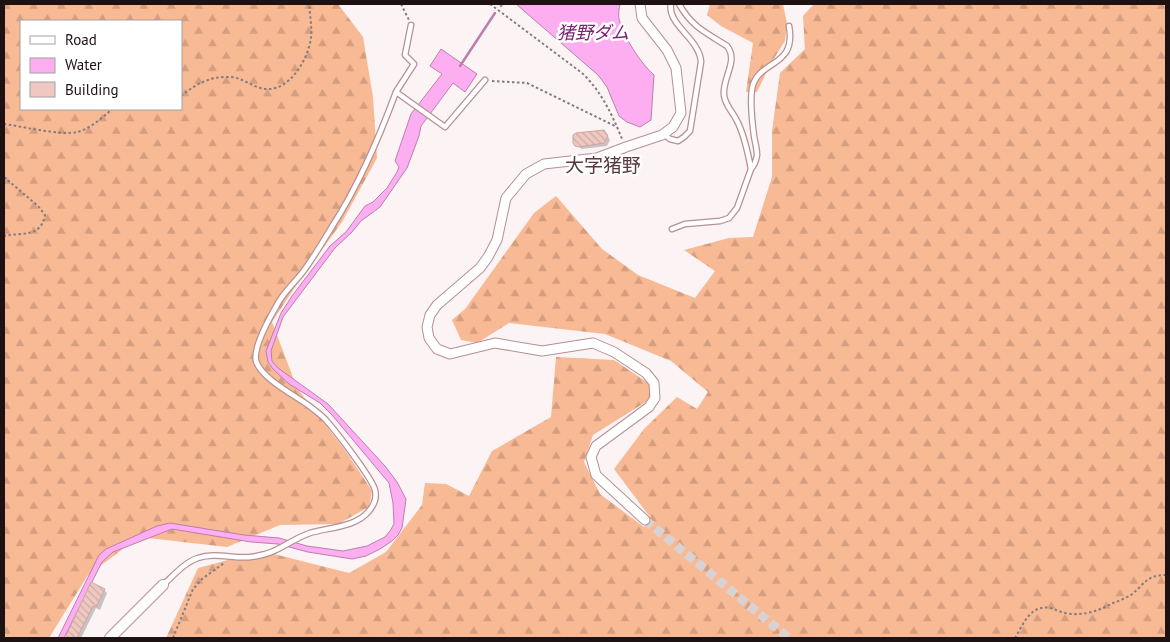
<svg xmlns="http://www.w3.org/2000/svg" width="1170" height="642" font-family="'PT Sans','Noto Sans JP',sans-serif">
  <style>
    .forest { fill: url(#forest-firs); fill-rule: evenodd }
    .water { fill: #fdaef1; stroke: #ba7fae }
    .shadow { fill: #0003 }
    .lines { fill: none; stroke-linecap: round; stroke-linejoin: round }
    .stream { stroke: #ba7fae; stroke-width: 2.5 }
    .building { fill: url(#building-back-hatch); stroke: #cca79f }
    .minor-tunnel { stroke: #dad1d2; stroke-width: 9; stroke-dasharray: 9 4.5; stroke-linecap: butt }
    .service-casing { stroke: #b59094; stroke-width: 7 }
    .minor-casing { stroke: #b59094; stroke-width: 11 }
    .tertiary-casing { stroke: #b59094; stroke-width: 12 }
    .path { stroke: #857b7c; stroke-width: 2; stroke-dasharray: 2.5 2.5; stroke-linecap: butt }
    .service { stroke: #fff; stroke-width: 4.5 }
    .minor { stroke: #fff; stroke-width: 9 }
    .tertiary { stroke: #fff; stroke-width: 10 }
    .labels { text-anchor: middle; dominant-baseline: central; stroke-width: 5; stroke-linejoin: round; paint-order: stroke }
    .water-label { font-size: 18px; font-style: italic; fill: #7c2373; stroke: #fff }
    .quarter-label { font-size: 19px; fill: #58393d; stroke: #fff }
  </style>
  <defs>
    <pattern id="forest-firs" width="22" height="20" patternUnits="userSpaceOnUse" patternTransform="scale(1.25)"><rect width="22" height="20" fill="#f8b995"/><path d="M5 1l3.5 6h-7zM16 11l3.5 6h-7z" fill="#d49e7f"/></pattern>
    <pattern id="building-back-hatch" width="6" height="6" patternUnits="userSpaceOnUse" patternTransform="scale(1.25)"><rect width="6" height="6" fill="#efc9c1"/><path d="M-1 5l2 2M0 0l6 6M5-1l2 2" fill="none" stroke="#ccaca5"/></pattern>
  </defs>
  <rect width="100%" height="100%" fill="#fbf3f4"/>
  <path class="forest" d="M4,4H338L363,37L373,97L377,158L342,222L295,287L272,322L297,388L345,450L372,491L369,507L338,524L280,525L227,547L139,537L88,575L49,638H4ZM21,21H181V109H21Z
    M710,4H783L787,24L785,41L771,63L757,92H746L753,43L721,26L707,15Z
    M814,4H1166V638H166L198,568L262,551L349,573L386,552L422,505L425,483L446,484L469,496L492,451L551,417L556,357L614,360L657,389L649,400L593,435L584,462L600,494L644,527L650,517L614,469L644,429L677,397L697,409L708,392L671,361L605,334L509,323L477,343L461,340L452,320L465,309L534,213L556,196L602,249L638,275L695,298L715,271L684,250L729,238L753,237L772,177V131L780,73L805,49L803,16Z"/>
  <path class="water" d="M516,4H620C619,9 618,14 619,19C623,36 641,64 654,75L651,120L640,127L627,122L619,116L607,87L598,75Z
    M441,49L477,74L465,92L453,83L421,126L419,136L407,168L380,207L361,221L352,232L335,248L283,317L271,351L272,361L278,368L328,404L385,466L397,482L406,499L402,528L398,535L392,541L380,549L366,556L352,559L308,552L278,544L251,542L172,529L113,552L102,562L64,638H58L99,555L106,549L157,526L170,523L244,535L279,538L307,546L343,551L367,546L385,537L390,531L394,524L393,503L389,483L332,415L320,403L289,384L273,369L268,362L266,351L281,313L292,296L330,246L346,232L365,206L373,202L387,188L397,172L399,167L395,161L411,114L442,74L430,66Z"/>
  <path class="shadow" d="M607,135L610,140L607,146L582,149L576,145Z
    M104,590L107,593L100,610L96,608L81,638H70L67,635Z"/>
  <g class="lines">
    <path class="stream" d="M501,6L502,4
      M460,66L495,13"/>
  </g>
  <path class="building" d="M604,130L608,136L604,143L579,147L575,146L573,143V135L576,133Z
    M91,582L105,589L96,607L93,606L77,638H71L66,636Z"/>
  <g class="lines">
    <path class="minor-tunnel" d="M645,520L789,638"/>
    <defs>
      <path id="service" d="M679,4C692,27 705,32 727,46C739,61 722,78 724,95C725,105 732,111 736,119C744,133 748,153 751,169C755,165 756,161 757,155C757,149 755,142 754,136C752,121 750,103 752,89C757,59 797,69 789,26
        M396,92L414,64L405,55L411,25
        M664,134L670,139L678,141L684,137L690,131L701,62C700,39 667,25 671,4
        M672,229L685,224L720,221L729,218L737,208L751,169
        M163,585C173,576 185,562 198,558C215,552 234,559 251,557C278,554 287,541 310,533C329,527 355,528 369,511C374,505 377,498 375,490C372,478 335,430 325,419C320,414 313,409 308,405C294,395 261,378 256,361C253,347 270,317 277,305C284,291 296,282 305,269C315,255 324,240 333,225C360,183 379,138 396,92L445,127L485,80"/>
      <path id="minor" d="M640,4L642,18L667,50L676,68L681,113L673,127L662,135L626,147L597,158L544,164L526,174L506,198L497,240L488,257L480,268L437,305L430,315L427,327L429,338L437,349L450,354L495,343L542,351L593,343L614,352L646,373L654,383L655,398L649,407L596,446L591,457L596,475L645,520"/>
      <path id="tertiary" d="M110,638L163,585"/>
    </defs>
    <use href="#service" class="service-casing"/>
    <use href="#minor" class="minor-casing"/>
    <use href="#tertiary" class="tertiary-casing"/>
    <path class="path" d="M401,4L409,20
      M490,4L582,73C601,91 612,114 622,139
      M492,81L527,83L617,127
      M181,96C196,84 210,76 230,77C242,77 253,88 266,89C290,91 308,59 311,38C312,27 310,15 309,4
      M4,124C20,126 62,136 77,132C90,129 102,118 112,109
      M4,177L38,206L45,215C41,238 22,232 4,236
      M173,638L193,589L202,579L224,563
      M1015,638C1023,625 1030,604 1050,608C1057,610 1065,614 1072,614C1087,615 1100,610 1113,603C1119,601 1126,598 1131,595C1145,584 1146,575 1166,575"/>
    <use href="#service" class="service"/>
    <use href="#minor" class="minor"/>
    <use href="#tertiary" class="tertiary"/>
  </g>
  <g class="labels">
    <g class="water-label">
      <text x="593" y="32">猪野ダム</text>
    </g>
    <g class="quarter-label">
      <text x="603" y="165">大字猪野</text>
    </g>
  </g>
  <rect width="1170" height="642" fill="none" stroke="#1e1112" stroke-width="10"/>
  <rect x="20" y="20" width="162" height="90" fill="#ffffff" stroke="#a5a0a0"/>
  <rect x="30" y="36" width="25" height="8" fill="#ffffff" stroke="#a5a0a0"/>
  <text x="65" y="45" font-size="15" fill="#1e1112">Road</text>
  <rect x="30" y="58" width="25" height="15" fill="#fdaef1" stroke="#a5a0a0"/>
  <text x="65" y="70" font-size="15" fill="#1e1112">Water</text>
  <rect x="30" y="82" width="25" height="15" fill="#efc9c1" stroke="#a5a0a0"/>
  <text x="65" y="95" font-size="15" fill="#1e1112">Building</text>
</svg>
